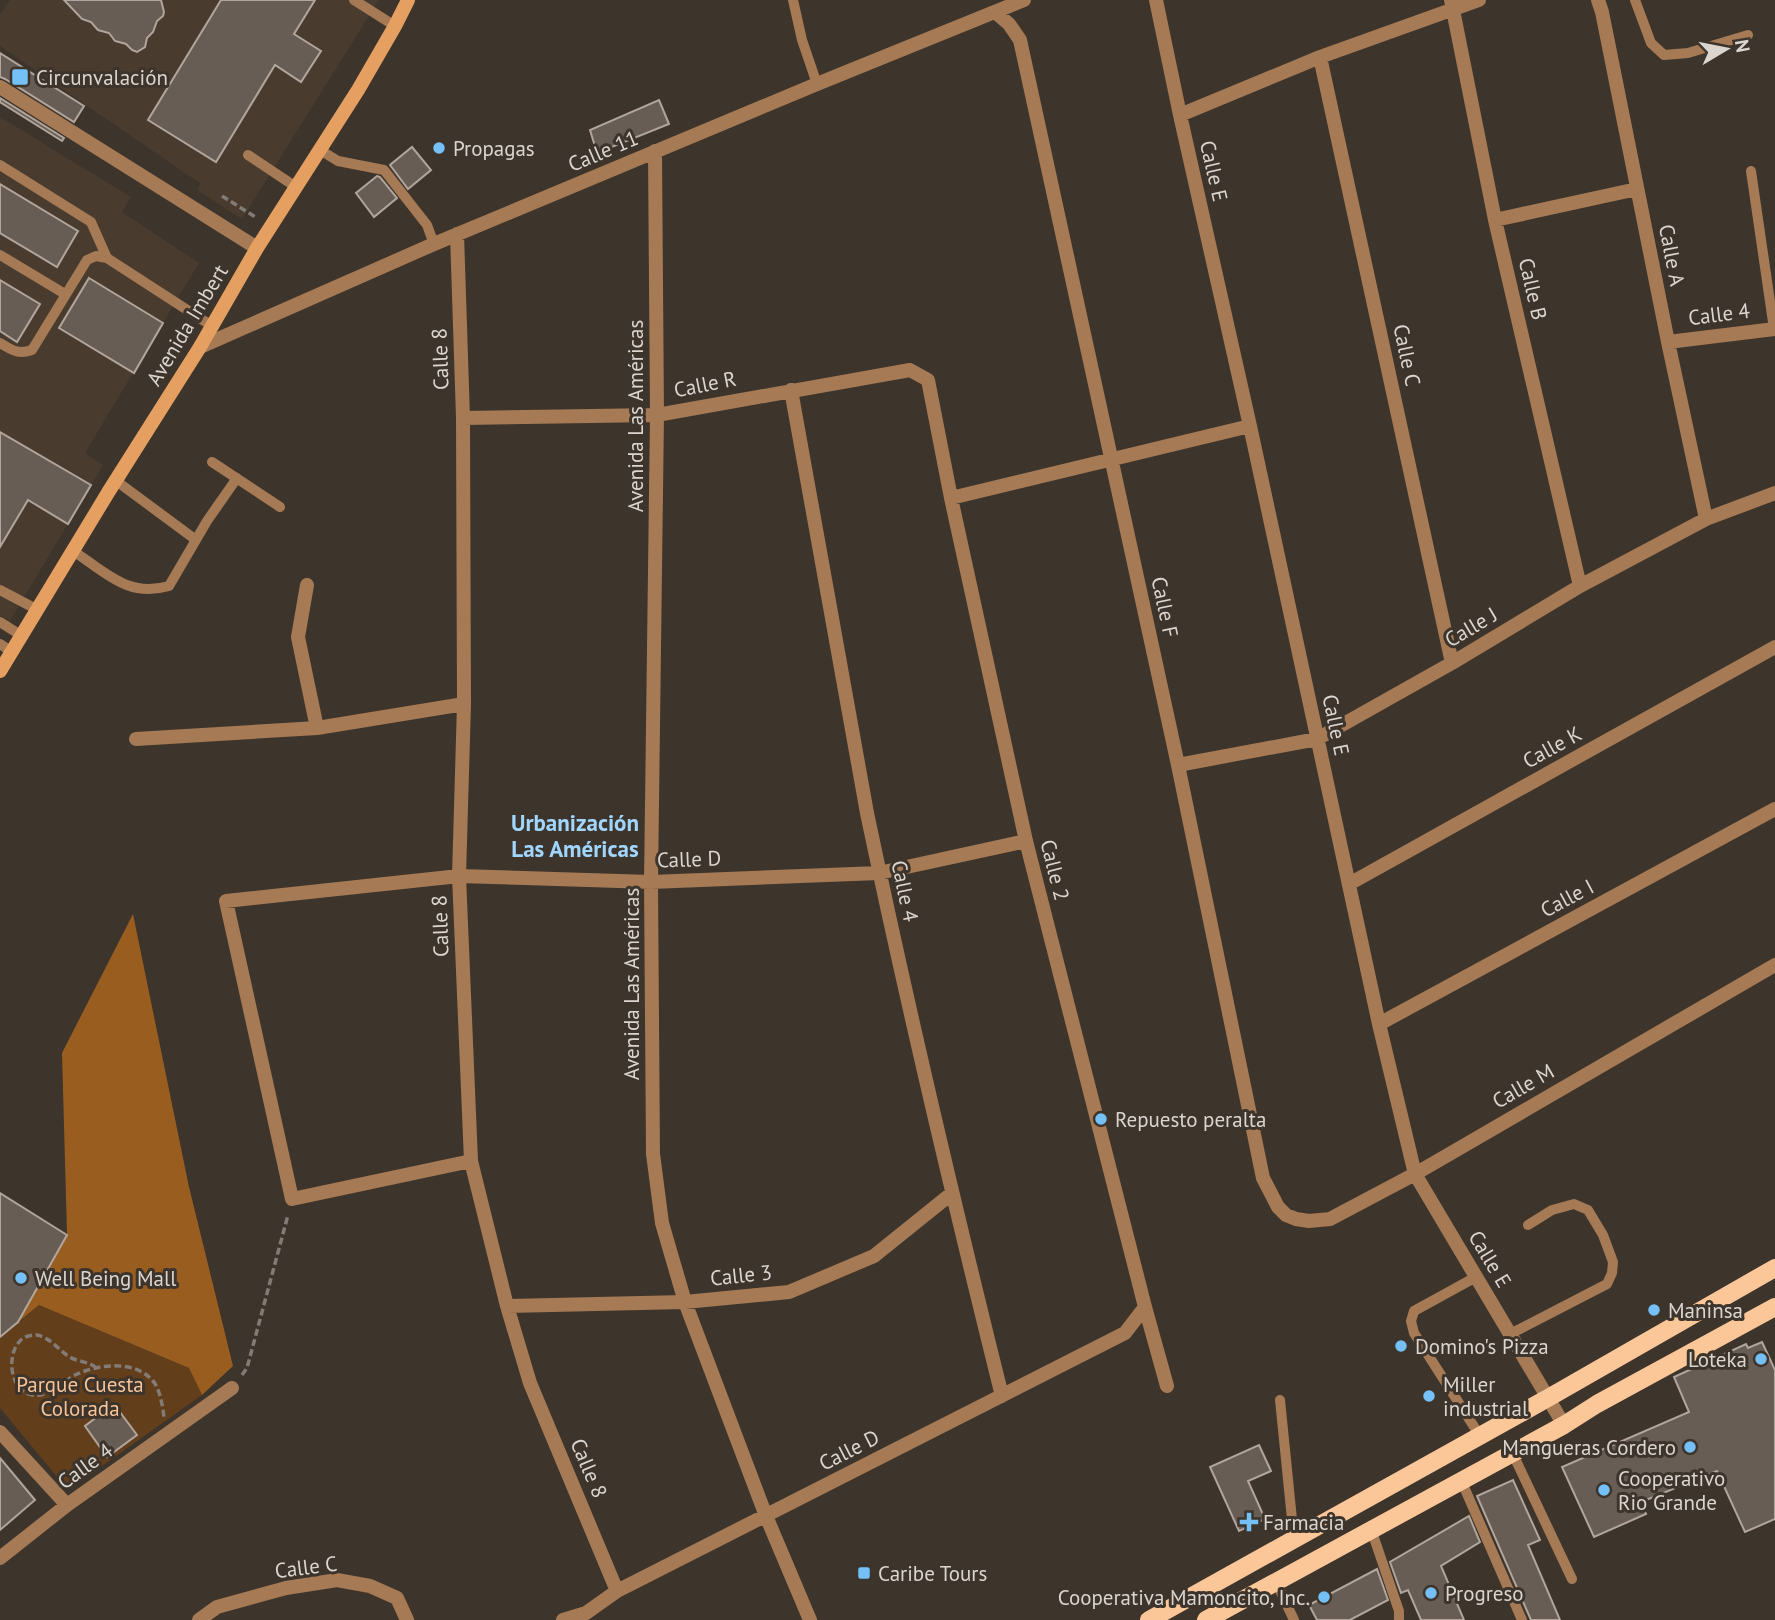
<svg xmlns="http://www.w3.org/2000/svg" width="1775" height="1620" font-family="'PT Sans',sans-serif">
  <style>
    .built { fill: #4a3b2f }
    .green { fill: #633e1b }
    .forest { fill: #995d20 }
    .building { fill: #675d54; stroke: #b1a59c; stroke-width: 2 }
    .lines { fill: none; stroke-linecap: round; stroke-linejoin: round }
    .path { stroke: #837b75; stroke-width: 3.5; stroke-dasharray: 7 3.5; stroke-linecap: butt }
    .lane { stroke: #a57a54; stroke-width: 10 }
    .street { stroke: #a57a54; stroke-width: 14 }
    .secondary { stroke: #e49f61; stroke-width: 14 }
    .primary { stroke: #fbc698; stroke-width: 18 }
    .poi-dot { fill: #75c0f6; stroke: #3d342c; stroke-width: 2.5 }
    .labels { text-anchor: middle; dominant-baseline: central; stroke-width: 6; stroke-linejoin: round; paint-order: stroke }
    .poi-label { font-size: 21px; fill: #dbd5d0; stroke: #3d342c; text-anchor: start }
    .street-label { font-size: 21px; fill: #dbd5d0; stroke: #3d342c }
    .park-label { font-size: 21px; fill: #f6c296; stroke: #3d342c }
    .neighbourhood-label { font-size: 23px; font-weight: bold; fill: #a0d6ff; stroke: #3d342c }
  </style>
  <rect width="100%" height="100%" fill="#3d342c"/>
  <path class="built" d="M10,0H379L242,219L197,190L201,184L0,46V14Z
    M0,117L131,197L122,212L199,263L85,453L103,465L10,621L0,615Z"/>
  <path class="green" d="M39,1305L189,1368L202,1395L68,1490L0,1408V1337Z"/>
  <path class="forest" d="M133,914L189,1187L233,1366L202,1395L189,1368L39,1305L18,1322L67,1234L62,1053Z"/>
  <path class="building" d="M64,0H161L164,12L163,16L157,21L153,32L147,38L145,47L137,52L132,50L126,44L115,41L109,33L98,30L91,22L82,19Z
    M221,0H315L294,34L321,51L301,82L275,65L216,162L148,120Z
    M0,53L84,106L74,122L5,79L0,77Z
    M0,98L64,138L62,141L0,102Z
    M659,100L669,124L597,153L590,130Z
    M412,147L431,170L408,189L390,165Z
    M377,176L380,177L397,198L374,217L356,193Z
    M0,184L78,231L57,267L0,233Z
    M89,278L163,323L134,373L59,328Z
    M0,280L40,304L17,342L0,331Z
    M0,432L91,485L68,524L28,500L0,547Z
    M0,1193L67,1235L18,1322L0,1337Z
    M1762,1342L1775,1370V1519L1745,1532L1717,1471L1641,1502L1646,1514L1594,1537L1562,1467L1689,1412L1674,1377L1746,1344L1748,1348Z
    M114,1404L137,1435L107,1457L85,1426Z
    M1259,1445L1271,1471L1248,1481L1265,1519L1239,1531L1210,1467Z
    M0,1458L35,1500L0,1530Z
    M1513,1480L1540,1540L1528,1545L1560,1620H1531L1477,1496Z
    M1469,1516L1480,1542L1441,1566L1464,1620H1421L1408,1590L1401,1593L1390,1562Z
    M1377,1569L1388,1600L1350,1620H1317L1309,1605Z"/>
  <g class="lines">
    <path class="path" d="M222,196L257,218
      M96,1368C91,1362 77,1362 68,1356C58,1349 49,1337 37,1335C32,1335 26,1336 22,1339C0,1357 14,1417 58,1387C63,1383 69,1378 75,1375C100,1363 142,1359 157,1387C161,1397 163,1408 164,1418
      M242,1375L247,1368L288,1215"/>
    <path class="lane" d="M354,0L395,26
      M793,0L802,40L817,84
      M1635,0L1651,43L1664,55L1688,53L1748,35
      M320,150L338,161L384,170L427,225L434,244
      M248,155L296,187
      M0,165L91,222L107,258
      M1751,171L1774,329
      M0,255L65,294
      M0,343C12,350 18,355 32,350L87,260L96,256L107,258L212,326
      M212,462L280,507
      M115,480L196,540
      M73,551C106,572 127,598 169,586L207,521L237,478
      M0,590L38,610
      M0,622L22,636
      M0,644L12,652
      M1476,1277L1414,1311L1411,1321L1414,1333L1480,1436
      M1510,1334L1607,1284L1612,1273L1613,1262L1603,1235L1588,1210L1574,1204L1552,1210L1528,1225
      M1280,1400L1294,1539
      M1512,1452L1572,1579
      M1461,1480L1522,1620
      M1371,1529L1399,1611V1620
      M1276,1582L1294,1620"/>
    <path class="street" d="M1156,0L1180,115L1250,426L1379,1024L1415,1174L1564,1425
      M1451,0L1495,220L1580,586
      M1598,0L1602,12L1668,342L1706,519
      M995,12L1009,24L1020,40L1178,765L1263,1178L1278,1207L1286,1215L1296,1219L1309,1221L1330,1219L1415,1174L1775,965
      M1320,57L1452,663
      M0,87L257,248
      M1180,115L1320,57L1479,0
      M655,151L657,415L651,882L653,1154L662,1223L685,1302L766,1516L810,1620
      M1495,220L1637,189
      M457,234L463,418L464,704L459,876L471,1161L507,1306L530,1383L617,1591
      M1668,342L1775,329
      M200,347L434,244L817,84L1024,0
      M791,390L867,813C908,1009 954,1203 1002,1396
      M463,418L657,415L910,370L928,380L951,498L1026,841L1145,1307L1167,1386
      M951,498L1250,426
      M307,585L298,637L317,728
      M136,739L317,728L464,704
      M1178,765L1317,739L1452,663L1580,586L1706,519L1775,493
      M1349,884L1775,647
      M1379,1024L1775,809
      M471,1161L292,1199L226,901L459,876L651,882L879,873L1026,841
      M507,1306L685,1302L789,1292L874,1256L951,1194
      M0,1432L67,1505
      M0,1558L67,1505L232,1388
      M199,1620L217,1607L286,1588L337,1580L370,1586L397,1598L407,1620
      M563,1620L586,1613L617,1591L1125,1333L1145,1307"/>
    <path class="secondary" d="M0,671L109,491L200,347L257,248L358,90L395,26L408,0"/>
    <path class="primary" d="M1149,1620L1548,1398L1775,1268
      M1206,1620L1564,1425L1597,1404L1775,1307"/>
  </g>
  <g class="poi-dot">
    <rect x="11" y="68" width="18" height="18" rx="3.5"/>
    <circle cx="439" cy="148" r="7"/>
    <circle cx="1101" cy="1119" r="7"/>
    <circle cx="21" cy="1278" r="7"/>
    <circle cx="1654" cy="1310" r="7"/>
    <circle cx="1401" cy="1346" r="7"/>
    <circle cx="1761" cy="1359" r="7"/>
    <circle cx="1429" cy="1396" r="7"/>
    <circle cx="1690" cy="1447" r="7"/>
    <circle cx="1604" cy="1490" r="7"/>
    <path d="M1245.5 1511.5h7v7h7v7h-7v7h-7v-7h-7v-7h7z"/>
    <rect x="857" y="1566" width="14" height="14" rx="3.5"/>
    <circle cx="1431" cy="1593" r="7"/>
    <circle cx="1324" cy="1597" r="7"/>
  </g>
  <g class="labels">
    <g class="poi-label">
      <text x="36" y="77">Circunvalación</text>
      <text x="453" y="148">Propagas</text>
      <text x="1115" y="1119">Repuesto peralta</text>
      <text x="35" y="1278">Well Being Mall</text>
      <text x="1668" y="1310">Maninsa</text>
      <text x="1415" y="1346">Domino's Pizza</text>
      <text x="1747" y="1359" text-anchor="end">Loteka</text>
      <text x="1443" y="1384">Miller<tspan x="1443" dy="24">industrial</tspan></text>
      <text x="1676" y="1447" text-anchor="end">Mangueras Cordero</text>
      <text x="1618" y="1478">Cooperativo<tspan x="1618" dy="24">Rio Grande</tspan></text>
      <text x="1263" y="1522">Farmacia</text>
      <text x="878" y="1573">Caribe Tours</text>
      <text x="1445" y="1593">Progreso</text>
      <text x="1310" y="1597" text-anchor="end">Cooperativa Mamoncito, Inc.</text>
    </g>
    <g class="street-label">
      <text transform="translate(603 151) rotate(-23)">Calle 11</text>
      <text transform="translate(1214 171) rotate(77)">Calle E</text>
      <text transform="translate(1672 255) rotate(79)">Calle A</text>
      <text transform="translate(1533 289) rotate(77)">Calle B</text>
      <text transform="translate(1719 314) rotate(-7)">Calle 4</text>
      <text transform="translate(187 325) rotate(-59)">Avenida Imbert</text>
      <text transform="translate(1407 355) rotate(78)">Calle C</text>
      <text transform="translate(440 359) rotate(-92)">Calle 8</text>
      <text transform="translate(705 384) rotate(-11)">Calle R</text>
      <text transform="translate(635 416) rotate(-90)">Avenida Las Américas</text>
      <text transform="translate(1165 607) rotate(78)">Calle F</text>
      <text transform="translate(1471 627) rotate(-31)">Calle J</text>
      <text transform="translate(1336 725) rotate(78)">Calle E</text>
      <text transform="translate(1552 747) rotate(-29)">Calle K</text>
      <text transform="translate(689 859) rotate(-2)">Calle D</text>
      <text transform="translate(1055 870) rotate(76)">Calle 2</text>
      <text transform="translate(905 891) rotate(78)">Calle 4</text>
      <text transform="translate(1567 898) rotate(-28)">Calle I</text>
      <text transform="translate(440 926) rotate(-92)">Calle 8</text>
      <text transform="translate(631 984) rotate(-90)">Avenida Las Américas</text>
      <text transform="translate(1523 1086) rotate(-30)">Calle M</text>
      <text transform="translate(1490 1259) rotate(59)">Calle E</text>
      <text transform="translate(741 1275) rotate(-6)">Calle 3</text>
      <text transform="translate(849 1450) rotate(-27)">Calle D</text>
      <text transform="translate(85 1466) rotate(-36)">Calle 4</text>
      <text transform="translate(589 1468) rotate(67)">Calle 8</text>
      <text transform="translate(306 1567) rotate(-7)">Calle C</text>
    </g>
    <g class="park-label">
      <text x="80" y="1384">Parque Cuesta<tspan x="80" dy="24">Colorada</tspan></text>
    </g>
    <g class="neighbourhood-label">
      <text x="575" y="822">Urbanización<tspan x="575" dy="26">Las Américas</tspan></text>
    </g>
  </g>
  <g transform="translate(1726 49) rotate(80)" stroke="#3d342c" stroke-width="5" paint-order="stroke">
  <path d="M0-5L12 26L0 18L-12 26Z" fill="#dbd5d0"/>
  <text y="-10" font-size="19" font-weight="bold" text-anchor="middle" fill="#dbd5d0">N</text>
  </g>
</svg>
